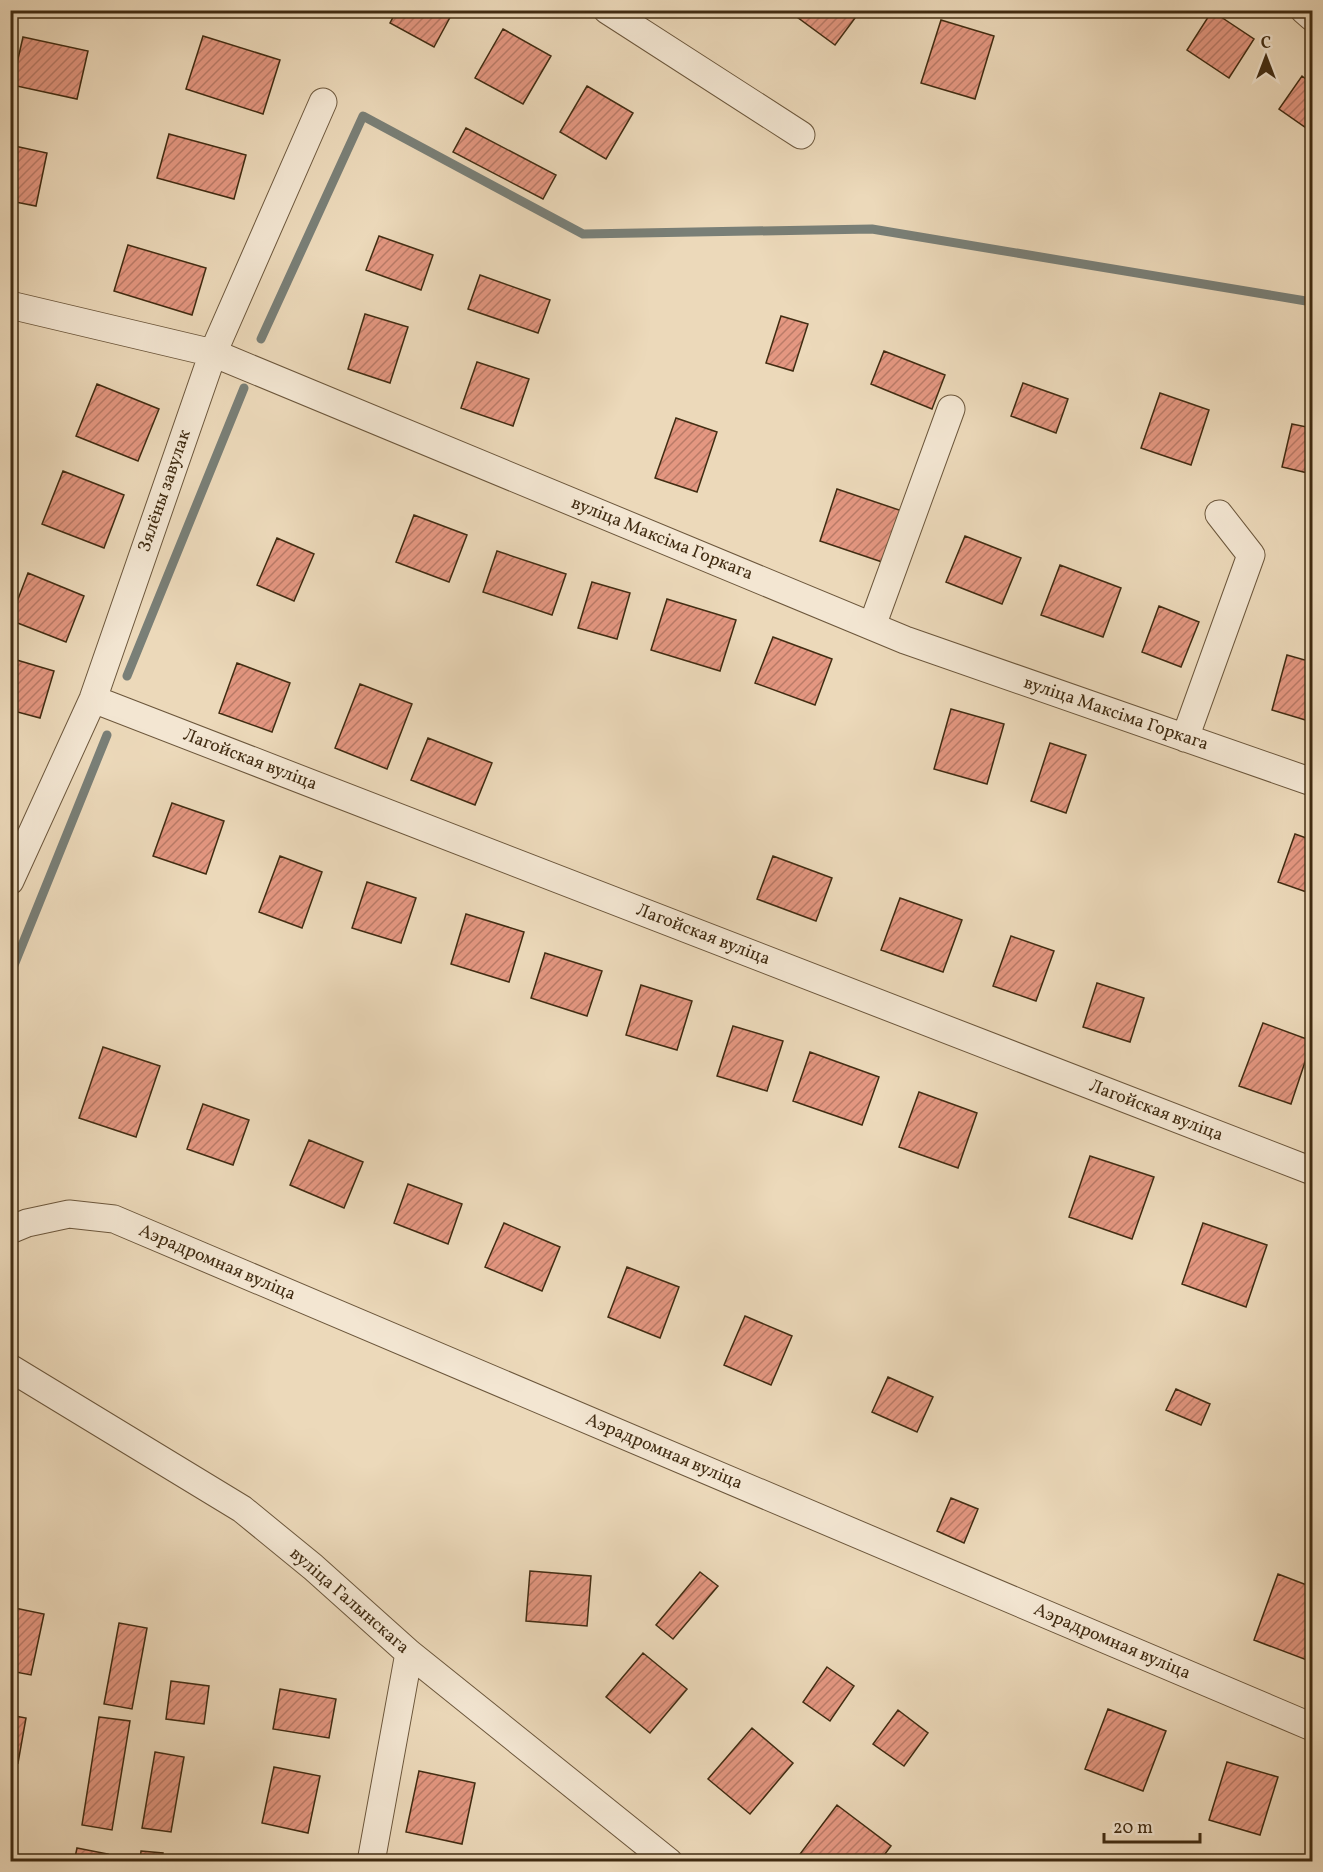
<svg xmlns="http://www.w3.org/2000/svg" width="1323" height="1872" font-family="Vollkorn,serif">
  <style>
    .lines { fill: none; stroke-linecap: round; stroke-linejoin: round }
    .stream { stroke: #797f77; stroke-width: 9 }
    .building { fill: url(#building-hatch); stroke: #412c12; stroke-width: 1.5 }
    .street-casing { stroke: #6c573c; stroke-width: 29 }
    .street { stroke: #f3e6d2; stroke-width: 27 }
    .labels { text-anchor: middle; dominant-baseline: central; stroke-width: 4.5; stroke-linejoin: round; paint-order: stroke }
    .street-label { font-size: 18px; fill: #412c12; stroke: #f3e6d2 }
  </style>
  <defs>
    <pattern id="building-hatch" width="6" height="6" patternUnits="userSpaceOnUse" patternTransform="scale(1.5)"><rect width="6" height="6" fill="#e49781"/><path d="M-1 1l2-2M0 6l6-6M5 7l2-2" fill="none" stroke="#ba7b68"/></pattern>
  </defs>
  <rect width="100%" height="100%" fill="#ecd9ba"/>
  <filter id="stains"><feTurbulence type="fractalNoise" baseFrequency=".00333" numOctaves="4"/><feColorMatrix values="0 0 0 0 .2 0 0 0 0 .09 0 0 0 0 .02 0 0 0 .5 -.17"/></filter>
  <radialGradient id="worn" r=".72"><stop offset=".6" stop-color="#630" stop-opacity="0"/><stop offset="1" stop-color="#630" stop-opacity=".3"/></radialGradient>
  <g class="lines">
    <path class="stream" d="M261,339L363,116L583,234L872,229L1312,302
      M127,676L244,388
      M10,975L107,735"/>
  </g>
  <path class="building" d="M397,10H454L434,47L390,23Z
    M802,10H861L835,45L797,17Z
    M1212,11L1254,39L1229,78L1187,50Z
    M941,20L994,36L975,99L921,83Z
    M503,29L551,56L523,104L475,78Z
    M203,36L280,60L263,114L186,89Z
    M23,37L88,51L77,99L12,85Z
    M1302,76L1312,84V132L1279,109Z
    M587,86L633,113L606,159L560,132Z
    M466,128L556,175L543,199L453,152Z
    M169,134L246,155L234,199L157,178Z
    M10,145L47,153L36,206L10,201Z
    M379,236L433,255L421,290L366,270Z
    M128,245L206,268L192,315L114,291Z
    M480,275L550,300L538,333L468,309Z
    M365,314L408,327L390,383L348,369Z
    M781,316L808,324L793,371L766,363Z
    M884,351L945,375L932,409L871,384Z
    M477,362L529,379L513,426L461,408Z
    M1023,383L1068,399L1056,433L1011,416Z
    M97,384L159,409L138,461L76,436Z
    M1160,393L1209,410L1191,465L1141,448Z
    M676,418L717,432L697,492L655,478Z
    M1292,424L1312,428V474L1282,467Z
    M63,471L124,495L104,548L42,524Z
    M837,489L905,512L888,564L820,541Z
    M414,515L467,535L449,582L396,562Z
    M965,536L1021,558L1002,604L946,582Z
    M277,538L314,554L294,601L257,585Z
    M497,551L566,574L552,615L483,592Z
    M1060,565L1121,588L1103,637L1041,615Z
    M28,573L84,596L66,642L10,620Z
    M592,582L630,593L617,639L578,628Z
    M667,599L736,620L720,671L651,650Z
    M1159,606L1199,622L1181,667L1142,652Z
    M773,637L832,659L815,705L755,683Z
    M1287,655L1312,662V722L1272,710Z
    M10,658L54,671L40,718L10,710Z
    M237,663L290,683L272,732L219,713Z
    M360,684L412,704L387,769L335,748Z
    M951,709L1004,724L987,784L934,769Z
    M428,738L492,763L475,805L411,780Z
    M1050,743L1086,755L1066,813L1031,801Z
    M10,789L15,790L10,804Z
    M172,803L224,821L206,874L153,856Z
    M1295,834L1312,840V894L1278,882Z
    M280,856L322,872L302,928L259,912Z
    M773,856L832,878L816,921L757,899Z
    M367,882L416,898L401,943L352,928Z
    M900,898L962,920L943,972L881,950Z
    M466,914L524,932L509,982L451,964Z
    M1011,936L1054,951L1036,1001L993,986Z
    M545,953L602,971L587,1016L531,998Z
    M1097,983L1144,998L1130,1042L1083,1027Z
    M641,985L692,1001L677,1050L626,1035Z
    M1263,1023L1312,1041L1291,1104L1239,1086Z
    M733,1026L783,1041L767,1091L717,1076Z
    M103,1047L160,1066L136,1137L79,1118Z
    M810,1052L879,1077L862,1125L793,1101Z
    M919,1092L977,1113L958,1168L899,1147Z
    M203,1104L249,1120L233,1165L187,1149Z
    M309,1140L363,1162L344,1208L290,1185Z
    M1090,1156L1154,1177L1132,1239L1069,1217Z
    M408,1184L462,1204L448,1244L394,1223Z
    M504,1223L560,1247L542,1291L485,1267Z
    M1203,1223L1267,1245L1246,1307L1182,1284Z
    M627,1267L679,1287L660,1338L608,1317Z
    M745,1316L792,1336L771,1385L724,1365Z
    M888,1377L933,1397L917,1432L872,1412Z
    M1176,1389L1210,1404L1201,1425L1166,1410Z
    M951,1498L978,1509L964,1543L937,1531Z
    M530,1571L591,1576L587,1626L526,1621Z
    M700,1572L718,1586L673,1639L656,1625Z
    M1278,1574L1312,1587V1662L1254,1640Z
    M10,1607L44,1614L31,1675L10,1671Z
    M119,1623L147,1628L132,1709L104,1704Z
    M643,1653L687,1689L650,1733L606,1697Z
    M827,1667L854,1686L830,1721L803,1702Z
    M171,1681L209,1686L204,1724L166,1719Z
    M280,1689L336,1699L329,1738L273,1729Z
    M1108,1709L1166,1731L1143,1791L1085,1769Z
    M898,1710L928,1733L904,1766L873,1744Z
    M10,1715L26,1718L18,1763L10,1761Z
    M99,1717L130,1721L112,1830L82,1825Z
    M752,1728L793,1763L750,1814L708,1779Z
    M155,1752L184,1757L171,1832L142,1828Z
    M1227,1762L1278,1777L1260,1835L1209,1820Z
    M274,1767L320,1776L308,1833L262,1823Z
    M419,1771L475,1783L462,1844L406,1832Z
    M837,1805L891,1846L879,1862H810L800,1854Z
    M77,1848L108,1854L106,1862H74Z
    M141,1851L163,1853L162,1862H140Z"/>
  <g class="lines">
    <defs>
      <path id="street" d="M607,10L801,135
        M1304,10L1312,17
        M10,305L213,353L905,640L1312,782
        M872,626L951,409
        M93,699L1312,1171
        M1185,738L1251,555L1219,514
        M10,881L93,699L213,353L323,102
        M10,1230L27,1223L69,1214L114,1219L1312,1727
        M10,1368L242,1509L313,1567L409,1653L669,1862
        M371,1862L409,1653"/>
    </defs>
    <use href="#street" class="street-casing"/>
    <use href="#street" class="street"/>
  </g>
  <g class="labels">
    <g class="street-label">
      <text transform="translate(165 491) rotate(-71)">Зялёны завулак</text>
      <text transform="translate(662 539) rotate(22)">вуліца Максіма Горкага</text>
      <text transform="translate(1116 714) rotate(19)">вуліца Максіма Горкага</text>
      <text transform="translate(250 760) rotate(21)">Лагойская вуліца</text>
      <text transform="translate(703 935) rotate(21)">Лагойская вуліца</text>
      <text transform="translate(1156 1111) rotate(21)">Лагойская вуліца</text>
      <text transform="translate(217 1263) rotate(23)">Аэрадромная вуліца</text>
      <text transform="translate(664 1452) rotate(23)">Аэрадромная вуліца</text>
      <text transform="translate(349 1601) rotate(41)">вуліца Галынскага</text>
      <text transform="translate(1112 1642) rotate(23)">Аэрадромная вуліца</text>
    </g>
  </g>
  <rect width="1323" height="1872" fill="none" stroke="#ecd9ba" stroke-width="36"/>
  <rect x="12" y="12" width="1299" height="1848" fill="none" stroke="#412c12" stroke-width="3"/>
  <rect x="18" y="18" width="1287" height="1836" fill="none" stroke="#412c12" stroke-width="1.5"/>
  <g transform="translate(1266 57)" stroke="#f3e6d2" stroke-width="4.5" paint-order="stroke">
  <path d="M0-4.5L10 22L0 15L-10 22Z" fill="#412c12"/>
  <text y="-9" font-size="16" font-weight="bold" text-anchor="middle" fill="#412c12">С</text>
  </g>
  <path d="M1104 1833v9h96v-9" fill="none" stroke="#412c12" stroke-width="3"/>
  <text x="1113" y="1833" font-size="18" fill="#412c12" stroke="#f3e6d2" stroke-width="4.5" paint-order="stroke">20 m</text>
  <rect width="100%" height="100%" filter="url(#stains)"/>
  <rect width="100%" height="100%" fill="url(#worn)"/>
</svg>
